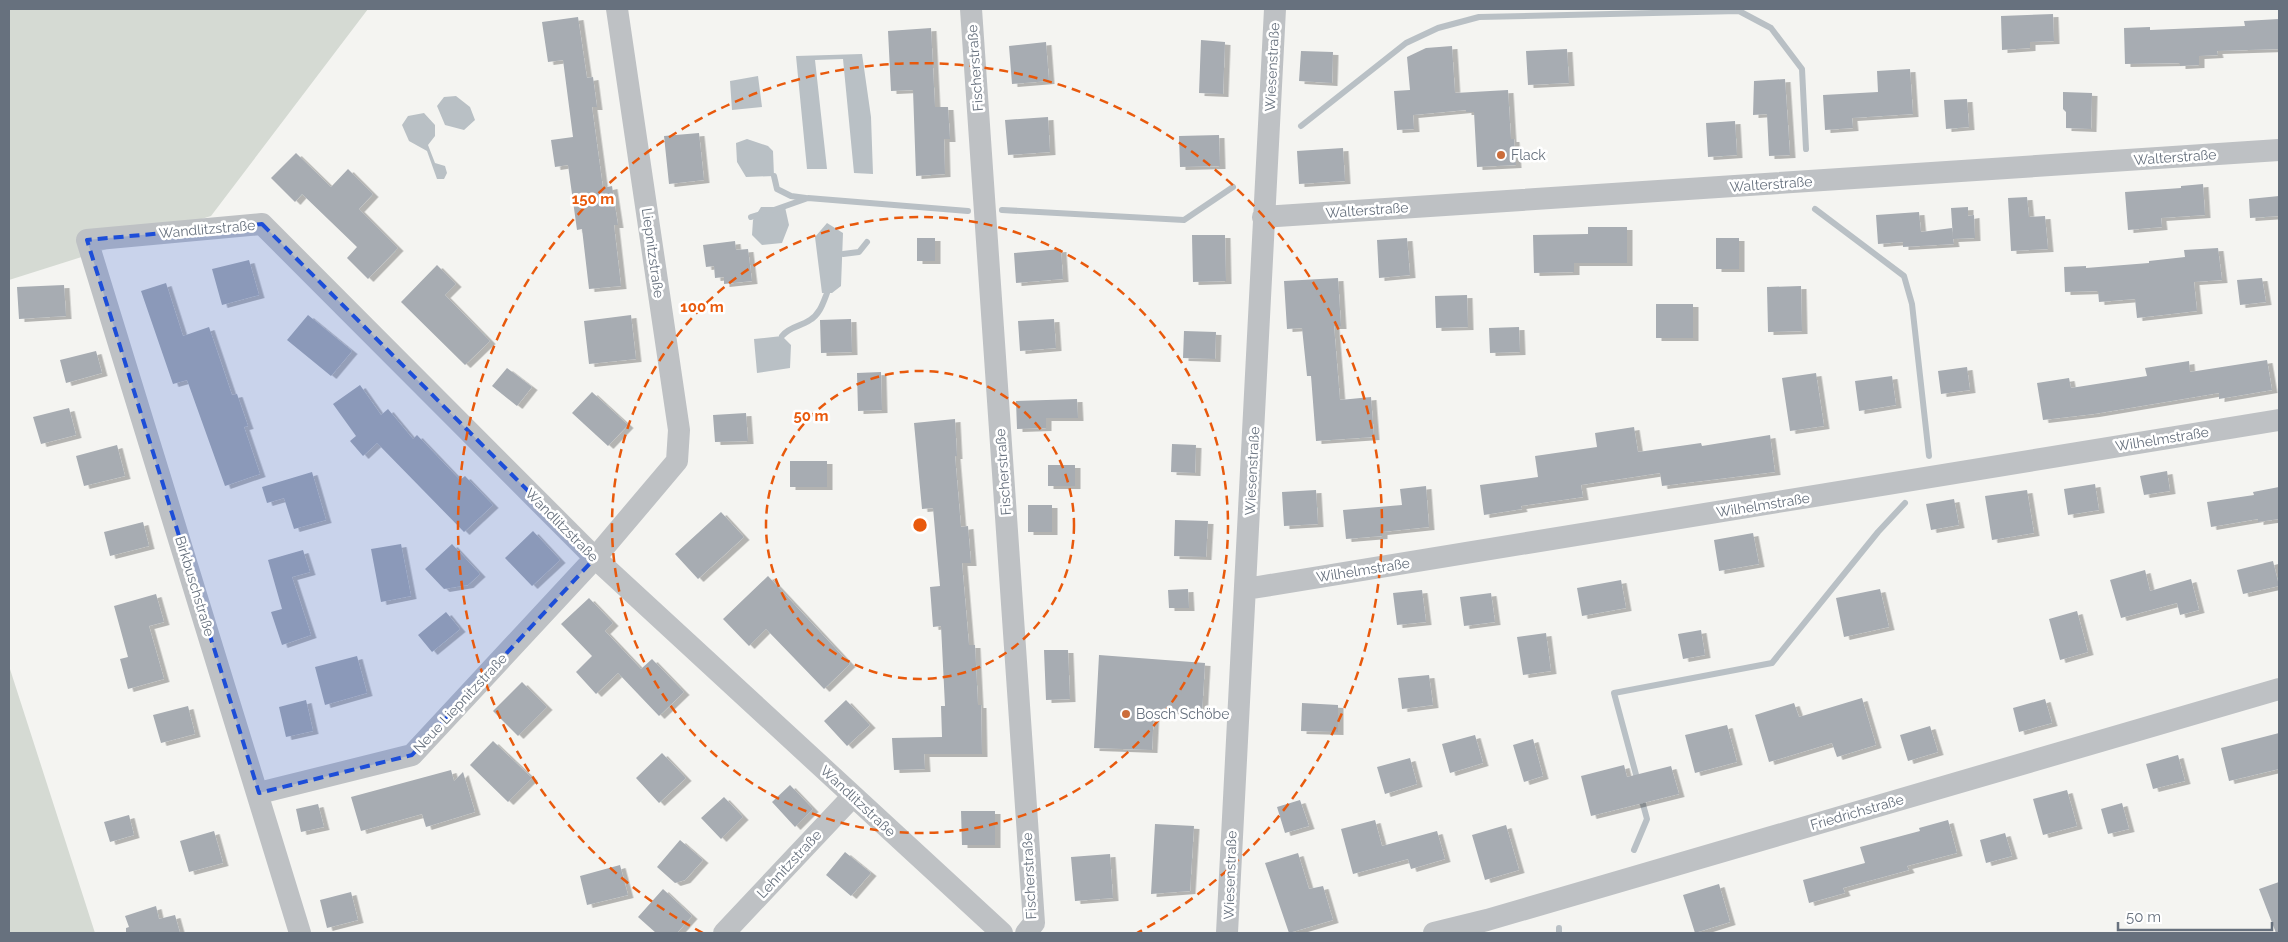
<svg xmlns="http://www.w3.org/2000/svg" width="2288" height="942" font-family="Raleway,sans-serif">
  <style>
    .green { fill: #d5dad3 }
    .water { fill: #b9c0c5 }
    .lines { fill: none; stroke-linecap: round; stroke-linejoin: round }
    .stream { stroke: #b9c0c5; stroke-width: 6 }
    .building { fill: #a7acb2; filter: url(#shadow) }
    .minor { stroke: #bec1c4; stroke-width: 22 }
    .marked { fill: #1d4ed8; fill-opacity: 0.2; stroke: #1d4ed8; stroke-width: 4; stroke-dasharray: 10 6; stroke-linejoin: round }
    .ring { fill: none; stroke: #e8590c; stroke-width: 2.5; stroke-dasharray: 9 6 }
    .poi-dot { fill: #cb6d3b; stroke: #fff; stroke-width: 2 }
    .labels { text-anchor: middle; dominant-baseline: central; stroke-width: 5; stroke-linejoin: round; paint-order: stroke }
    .street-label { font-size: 14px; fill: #67717e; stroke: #fff }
    .poi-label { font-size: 14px; fill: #67717e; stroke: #fff; text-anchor: start }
    .centre { fill: #e8590c; stroke: #fff; stroke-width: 2.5 }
    .ring-label { font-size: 15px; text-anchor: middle; font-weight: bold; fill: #e8590c; stroke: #fff; stroke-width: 5; stroke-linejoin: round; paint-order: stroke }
  </style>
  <defs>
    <filter id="shadow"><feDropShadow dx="5.5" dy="3" stdDeviation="0" flood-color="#0004"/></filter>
  </defs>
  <rect width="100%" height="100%" fill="#f4f4f1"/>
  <path class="green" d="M9,9H368L211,216L9,280Z
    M9,666L95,933H9Z"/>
  <path class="water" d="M862,54L871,117L873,174L854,173L843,59L815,60L827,169H807L796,56Z
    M758,76L762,107L732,110L730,81Z
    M456,96L470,107L475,120L464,130L445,125L437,106L444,97Z
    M424,113L435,125V136L428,145L435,163L445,166L447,173L444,179H437L427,151L409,141L402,125L408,116Z
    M747,139L768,146L773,151L774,176L746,177L737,162L736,143Z
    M761,207H785L789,225L782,243L762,245L752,235L753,220Z
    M827,223L843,233L841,286L832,293H822L815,237Z
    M782,336L791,345L790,368L757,373L754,339Z"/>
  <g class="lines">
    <path class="stream" d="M1301,126L1406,43L1438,28L1479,17L1739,11L1771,28L1802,69L1806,149
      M774,176L777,189L791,196L806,198
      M1815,209L1904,276L1912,304L1929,456
      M774,210L808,198L968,211
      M1002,210L1184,220L1233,187
      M751,217L764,213
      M843,254L859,252L867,242
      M782,336C790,326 800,327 810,320C820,314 823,303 827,293
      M1638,782L1614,693L1772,663L1878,532L1905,503
      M1634,850L1647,819L1641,797
      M1559,928V933"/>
  </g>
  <path class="building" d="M2053,14L2054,41L2030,42V48L2002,50L2001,16Z
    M578,17L587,78L593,77L597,107H592L603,188L612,186L618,225H614L621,286L589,289L582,229L577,230L568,165L555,167L551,140L573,137L563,60L548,62L542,22Z
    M2279,19V49L2217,51L2218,55L2199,56V65L2180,66V63L2125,64L2124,28L2150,27V30L2245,26L2244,21Z
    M931,28L935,107H948L950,139H944L945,174L916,176L913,90L891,91L888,31Z
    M1201,40L1225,42L1223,94L1199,93Z
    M1046,42L1049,81L1012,84L1009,46Z
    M1452,46L1455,93L1508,90L1511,139H1514L1516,165L1477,167L1474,112H1466V110L1413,115L1414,129L1397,130L1394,91L1410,90L1407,57L1426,48Z
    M1567,49L1569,83L1528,85L1526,51Z
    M1301,51L1333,52L1332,83L1299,81Z
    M1910,69L1913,114L1852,118L1853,128L1825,130L1823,95L1878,92L1877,71Z
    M1785,79L1790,155L1769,156L1767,114L1753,115L1754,81Z
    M2063,92L2092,93L2091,129L2066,128V112L2063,109Z
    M1967,99L1969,127L1946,129L1944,100Z
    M1048,117L1050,152L1008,155L1005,120Z
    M1735,121L1737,155L1708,157L1706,123Z
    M699,133L704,180L669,184L664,136Z
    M1219,135L1220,166L1180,167L1179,136Z
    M1343,148L1345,181L1299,184L1297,151Z
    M296,153L331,187L348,169L373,194L359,209L398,248L368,279L347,258L357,247L302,194L295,202L271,178Z
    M2203,184L2205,215L2161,218L2162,227L2128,230L2125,192L2181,188V186Z
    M2279,196V216L2250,218L2249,199Z
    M2027,197L2029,217L2045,216L2048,249L2011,251L2008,198Z
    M1968,207V216L1974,215L1975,238L1953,239L1954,244L1903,247V242L1878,244L1876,215L1919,212L1921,232L1952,228L1953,239L1951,208Z
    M1588,227H1627V263H1574V272L1534,273L1533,235L1588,234Z
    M1192,235H1225L1226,281L1193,282Z
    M917,238H935V261H917Z
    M1407,238L1410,275L1379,278L1377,240Z
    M1716,238H1739V269H1716Z
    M735,241L736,250L748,249L752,281L724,284V277L715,278L714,266L706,267L703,245Z
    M2218,248L2222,280L2194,282L2197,311L2137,318L2135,299L2099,302L2098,291L2065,292L2064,267L2086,266V268L2149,263V261L2185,257L2184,250Z
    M1061,249L1063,279L1016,283L1014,253Z
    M249,260L259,295L222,305L212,269Z
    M437,265L456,284L445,295L490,341L465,365L401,302Z
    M1338,278L1341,326H1334L1340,400L1371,397L1374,437L1316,441L1311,376H1307L1302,328L1287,329L1284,281Z
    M2262,278L2266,302L2240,305L2237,280Z
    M166,283L183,336L209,327L232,395L237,394L248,426L244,427L260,474L225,486L187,380L173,384L141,291Z
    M64,285L66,316L19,319L17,287Z
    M1801,286L1802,331L1768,332L1767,287Z
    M1467,295L1468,327L1436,328L1435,296Z
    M1656,304H1693V338H1656Z
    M308,315L352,351L331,376L287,340Z
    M631,315L636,359L589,364L584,321Z
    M851,319L852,352L821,353L820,320Z
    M1054,319L1056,348L1020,351L1018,321Z
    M1519,327L1520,352L1490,353L1489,328Z
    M1184,331L1216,332L1215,359L1183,358Z
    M96,351L102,373L66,383L60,360Z
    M2267,360L2272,390L2219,399V393L2094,414L2043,420L2037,383L2069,378L2071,388L2147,376L2145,368L2189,361L2190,372Z
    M1967,367L1970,390L1941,394L1938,371Z
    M507,368L532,387L517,406L492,386Z
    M881,372L882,410L858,411L857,373Z
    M1816,373L1824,426L1790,431L1782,378Z
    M1892,376L1896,405L1859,411L1855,381Z
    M360,385L381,415L388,409L413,439L417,435L460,480L465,476L493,505L464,532L377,443L363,456L350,441L356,436L333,404Z
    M592,392L628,425L608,446L572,413Z
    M1077,399L1078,418H1046V428L1017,429L1016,401Z
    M69,408L76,435L41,444L33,417Z
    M746,413L748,441L715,442L713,415Z
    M955,419L957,456H955L961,527L968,526L971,563H962L969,645H975L978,705H981L982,754H924L925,769L894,770L892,738L942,737L941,706H945L941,626L933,627L930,587L940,586L933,508L922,509L914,423Z
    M1634,427L1638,452L1701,443L1702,446L1770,435L1775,472L1662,486L1660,473L1581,485L1583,497L1521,506L1522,509L1484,515L1480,485L1538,477L1535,456L1597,447L1595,433Z
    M1172,444L1196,445L1195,473L1171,472Z
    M117,445L125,476L84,486L76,456Z
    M790,461H827V487H790Z
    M1048,465H1075V486H1048Z
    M2167,471L2170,491L2144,495L2140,476Z
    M312,472L326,520L294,529L284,498L267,503L262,487Z
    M2095,484L2099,510L2068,515L2064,489Z
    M1426,486L1429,527L1382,532V536L1346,539L1343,510L1402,505L1400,489Z
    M2279,487V519L2258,522V519L2211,527L2207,502L2254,495L2253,492Z
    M1316,490L1318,524L1284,526L1282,492Z
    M2027,490L2034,533L1992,540L1985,496Z
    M1954,499L1959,525L1931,530L1926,504Z
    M1028,505H1052V532H1028Z
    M721,512L744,537L698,579L675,554Z
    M1175,520L1208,521L1206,557L1174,556Z
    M143,522L149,546L110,556L104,532Z
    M533,531L560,560L532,586L505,558Z
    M1753,533L1759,564L1719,571L1714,540Z
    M401,544L411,596L381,602L371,549Z
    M452,544L480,574L468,585L444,589L425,569Z
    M303,550L310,572L292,577L311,635L282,645L271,612L282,609L268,560Z
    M2273,561L2279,586L2243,594L2237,570Z
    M2145,570L2150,591L2191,579L2199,610L2180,615L2177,603L2121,618L2110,580Z
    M768,576L850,664L824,689L766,629L749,646L723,619Z
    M1621,580L1626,608L1582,616L1577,588Z
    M1188,589L1189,608H1169L1168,590Z
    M1880,589L1889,627L1844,637L1836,598Z
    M1422,590L1426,622L1397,625L1393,593Z
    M1491,593L1495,622L1464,626L1460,597Z
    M156,594L164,622L149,626L164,679L128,689L120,659L128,657L114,606Z
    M589,598L613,623L605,631L641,669L652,659L684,692L659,716L618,673L596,694L576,672L592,656L561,624Z
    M2077,611L2088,652L2060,660L2049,619Z
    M446,612L460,629L432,652L418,635Z
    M1701,630L1705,655L1683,659L1678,634Z
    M1546,633L1551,671L1523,675L1517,637Z
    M1044,650H1068L1070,699L1046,700Z
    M1099,655L1205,663L1202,713L1154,710L1152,750L1094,748Z
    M357,656L367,693L325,705L315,667Z
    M1429,675L1433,705L1402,709L1398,678Z
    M522,682L547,707L518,736L493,711Z
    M1862,698L1876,745L1837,757L1832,743L1769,762L1755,715L1794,703L1799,717Z
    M2045,699L2052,723L2019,732L2013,708Z
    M306,700L313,731L286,737L279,707Z
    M846,700L870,725L847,746L824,721Z
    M1302,703L1338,705V732L1301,731Z
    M188,706L195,734L161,743L153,715Z
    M1727,725L1737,762L1695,773L1685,735Z
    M1930,726L1938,752L1908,761L1900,735Z
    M2279,733V769L2229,781L2221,748Z
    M1475,735L1483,763L1450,773L1442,744Z
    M1533,739L1543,776L1524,782L1513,745Z
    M493,741L532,778L508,802L470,765Z
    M662,753L686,778L659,803L636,778Z
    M2178,755L2185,781L2153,789L2146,764Z
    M1410,758L1417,784L1385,794L1377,767Z
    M1624,765L1627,777L1671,766L1679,794L1591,816L1581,776Z
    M451,770L454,781L463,772L475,812L426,827L422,814L361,831L351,797Z
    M790,785L813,809L795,827L772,802Z
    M2067,790L2077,826L2043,835L2033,799Z
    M724,797L743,817L721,839L701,818Z
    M1300,800L1309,826L1285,833L1277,807Z
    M2122,803L2129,829L2108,834L2101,809Z
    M318,804L324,827L301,832L296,809Z
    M961,811H995V845H962Z
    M129,815L134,835L110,842L104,822Z
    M1375,820L1382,846L1437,831L1445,859L1411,869L1408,859L1353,874L1341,829Z
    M1948,820L1957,853L1907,866L1909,870L1843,888L1845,893L1809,903L1803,880L1865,863L1860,847L1920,831L1919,828Z
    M1155,824L1194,826L1190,891L1151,894Z
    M1506,825L1519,870L1485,880L1472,835Z
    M214,831L223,863L189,872L180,841Z
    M2005,833L2012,856L1986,863L1980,840Z
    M680,840L703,860L685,880L675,883L657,867Z
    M845,852L871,873L851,896L826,875Z
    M1298,853L1309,889L1323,886L1333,920L1289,933L1265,863Z
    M1110,854L1113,898L1075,901L1071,857Z
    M620,865L628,895L587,905L580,876Z
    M2279,882V933H2276L2259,889Z
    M1719,884L1730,922L1695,933L1683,895Z
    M663,889L692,916L677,933H656L638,917Z
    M351,892L358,920L327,928L320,900Z
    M156,906L159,919L175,915L180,933H126V928L129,927L125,916Z"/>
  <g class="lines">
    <path class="minor" d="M971,9L1034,923L1026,933
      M1263,217L2279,150
      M1246,589L2279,420
      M259,793L412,755L595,558L677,461L679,430L617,9
      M300,933L87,240L262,224L595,558L1002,933
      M724,933L853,796
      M1227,933L1275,9
      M1434,933L1487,920L2279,689"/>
  </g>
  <path class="marked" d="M262,224L595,558L412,755L259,793L87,240Z"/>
  <g class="ring">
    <circle cx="920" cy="525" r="154"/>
    <circle cx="920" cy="525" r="308"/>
    <path d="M703 933A462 462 0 1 1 1137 933"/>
  </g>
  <g class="poi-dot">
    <circle cx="1501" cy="155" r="5"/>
    <circle cx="1126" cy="714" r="5"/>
  </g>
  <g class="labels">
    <g class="street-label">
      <text transform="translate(1272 67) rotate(-87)">Wiesenstraße</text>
      <text transform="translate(975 68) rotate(-94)">Fischerstraße</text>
      <text transform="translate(2175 157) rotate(-4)">Walterstraße</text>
      <text transform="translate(1771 184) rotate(-4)">Walterstraße</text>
      <text transform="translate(1367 210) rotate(-4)">Walterstraße</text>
      <text transform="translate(207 229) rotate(-5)">Wandlitzstraße</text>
      <text transform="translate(653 253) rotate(82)">Liepnitzstraße</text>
      <text transform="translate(2162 439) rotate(-9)">Wilhelmstraße</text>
      <text transform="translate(1252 471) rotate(-87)">Wiesenstraße</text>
      <text transform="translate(1003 472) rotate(-94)">Fischerstraße</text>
      <text transform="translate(1763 505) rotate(-9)">Wilhelmstraße</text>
      <text transform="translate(562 525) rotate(45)">Wandlitzstraße</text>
      <text transform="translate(1363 570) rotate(-9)">Wilhelmstraße</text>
      <text transform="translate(195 586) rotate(73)">Birkbuschstraße</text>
      <text transform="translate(460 703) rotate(-47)">Neue Liepnitzstraße</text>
      <text transform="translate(858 801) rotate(43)">Wandlitzstraße</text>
      <text transform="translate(1857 812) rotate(-16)">Friedrichstraße</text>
      <text transform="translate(789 864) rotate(-47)">Lehnitzstraße</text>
      <text transform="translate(1230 875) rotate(-88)">Wiesenstraße</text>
      <text transform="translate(1029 876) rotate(-93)">Fischerstraße</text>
    </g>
    <g class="poi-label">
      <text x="1511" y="155">Flack</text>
      <text x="1136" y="714">Bosch Schöbe</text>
    </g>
  </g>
  <circle cx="920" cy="525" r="8" class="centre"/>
  <g class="ring-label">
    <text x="593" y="204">150 m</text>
    <text x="702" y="312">100 m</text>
    <text x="811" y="421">50 m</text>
  </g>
  <rect width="2288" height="942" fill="none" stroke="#67717e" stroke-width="20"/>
  <path d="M2118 922v8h154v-8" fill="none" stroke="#67717e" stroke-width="2.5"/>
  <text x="2126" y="922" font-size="15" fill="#67717e" stroke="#ffffff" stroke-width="4" paint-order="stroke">50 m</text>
</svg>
